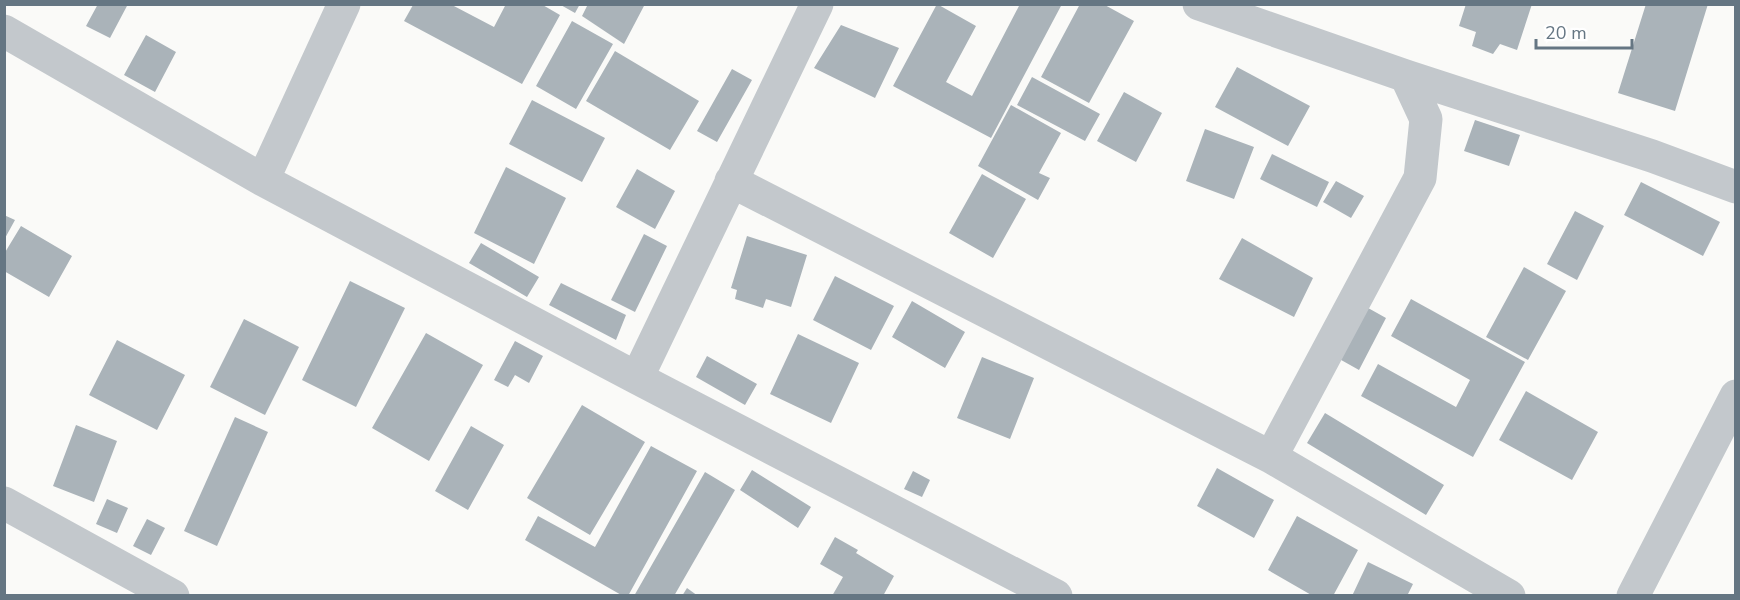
<svg xmlns="http://www.w3.org/2000/svg" width="1740" height="600" font-family="'Nunito Sans',sans-serif">
  <style>
    .building { fill: #aab3b9 }
    .lines { fill: none; stroke-linecap: round; stroke-linejoin: round }
    .minor { stroke: #c3c8cc; stroke-width: 33 }
  </style>
  <rect width="100%" height="100%" fill="#fafaf8"/>
  <path class="building" d="M98,4H128L110,38L86,26Z
    M506,4H541L560,15L522,84L404,21L413,5H452L494,27Z
    M559,4H580L575,13Z
    M588,4H645L624,44L582,16Z
    M937,4L976,26L946,82L972,96L1020,4H1062L991,138L893,86Z
    M1080,4H1103L1134,21L1089,103L1041,77Z
    M1466,4H1532L1517,50L1500,44L1493,54L1472,46L1476,32L1459,26Z
    M1646,4H1708L1675,111L1618,93Z
    M572,21L613,44L576,109L536,86Z
    M841,25L899,48L875,98L814,68Z
    M146,35L176,52L155,92L124,75Z
    M615,51L699,101L670,150L586,101Z
    M1237,67L1310,106L1288,146L1215,107Z
    M732,69L752,80L717,142L697,131Z
    M1032,77L1100,114L1085,141L1017,105Z
    M1124,92L1162,113L1136,162L1097,141Z
    M532,100L605,138L582,182L509,144Z
    M1011,105L1061,133L1039,173L1050,178L1038,200L978,166Z
    M1475,120L1520,135L1509,166L1464,151Z
    M1205,129L1254,147L1234,199L1186,181Z
    M1272,154L1329,182L1317,207L1260,179Z
    M506,167L566,198L534,264L474,233Z
    M637,169L675,191L655,229L616,207Z
    M982,174L1026,199L993,258L949,233Z
    M1336,181L1364,196L1351,218L1323,202Z
    M1641,182L1720,222L1703,256L1624,215Z
    M1575,211L1604,226L1577,280L1547,264Z
    M4,215L15,220L4,240Z
    M21,226L72,256L49,297L4,271V254Z
    M644,234L667,246L635,312L611,300Z
    M747,236L807,255L791,307L766,299L763,308L735,299L737,290L731,288Z
    M1242,238L1313,278L1294,317L1219,279Z
    M481,243L539,277L527,297L469,263Z
    M1524,267L1566,291L1528,360L1486,337Z
    M835,276L894,306L871,350L813,320Z
    M350,281L405,308L356,407L302,380Z
    M561,283L626,315L616,340L549,305Z
    M1411,299L1525,362L1473,457L1361,396L1378,364L1456,407L1470,380L1391,336Z
    M912,301L965,332L945,368L892,337Z
    M1361,304L1386,318L1359,370L1334,356Z
    M244,319L299,347L265,415L210,387Z
    M426,333L483,365L429,461L372,428Z
    M798,334L859,363L831,423L770,394Z
    M117,340L185,375L157,430L89,395Z
    M515,341L543,356L529,383L515,375L508,387L494,380Z
    M707,356L757,384L745,405L696,377Z
    M982,357L1034,378L1010,439L957,418Z
    M1526,391L1598,432L1572,480L1499,440Z
    M582,405L645,442L590,535L527,498Z
    M1325,413L1444,485L1426,515L1307,443Z
    M235,417L268,432L217,546L184,531Z
    M76,425L117,441L94,502L53,486Z
    M471,426L504,445L468,510L435,491Z
    M651,446L697,471L628,596H623L525,540L538,516L595,547Z
    M1217,468L1274,500L1254,538L1197,506Z
    M752,470L811,507L798,528L740,490Z
    M913,471L930,480L922,497L904,489Z
    M705,472L735,490L674,596H634Z
    M107,499L128,508L117,533L96,524Z
    M1297,516L1358,550L1333,596H1313L1268,570Z
    M147,519L165,528L151,555L133,546Z
    M835,537L858,550L856,553L894,576L883,596H832L843,577L820,564Z
    M1368,562L1413,584L1407,596H1352Z
    M687,588L698,596H682Z"/>
  <g class="lines">
    <path class="minor" d="M1199,4L1406,76L1652,156L1736,187
      M4,31L263,180L637,378L1056,596
      M263,180L344,4
      M731,181L1271,457L1509,596
      M637,378L817,4
      M1271,457L1420,178L1426,119L1406,76
      M4,503L173,596
      M1633,596L1736,396"/>
  </g>
  <rect width="1740" height="600" fill="none" stroke="#657683" stroke-width="12"/>
  <path d="M1536 39v9h96v-9" fill="none" stroke="#657683" stroke-width="3"/>
  <text x="1545" y="39" font-size="18" fill="#657683" stroke="#ffffff" stroke-width="4.5" paint-order="stroke">20 m</text>
</svg>
